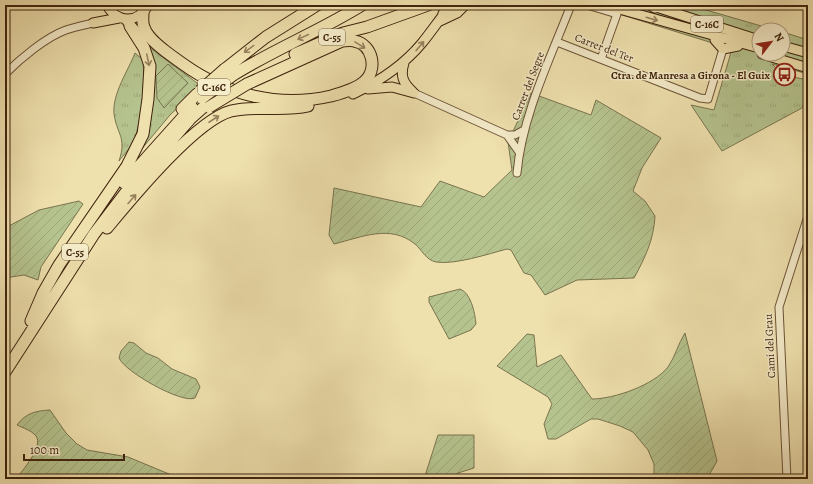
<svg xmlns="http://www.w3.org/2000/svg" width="813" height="484" font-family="Alegreya,serif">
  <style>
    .grass { fill: url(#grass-tufts); stroke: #7a744e }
    .garden { fill: url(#garden-furrows); stroke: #7a744e }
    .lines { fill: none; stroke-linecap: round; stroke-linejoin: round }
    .minor-casing { stroke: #6c5336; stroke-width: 9 }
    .major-casing { stroke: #40240e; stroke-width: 11 }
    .highway-casing { stroke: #40240e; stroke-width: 13 }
    .minor { stroke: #f5ecca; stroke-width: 7 }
    .major { stroke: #efe1ae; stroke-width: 9 }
    .highway { stroke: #efe1ae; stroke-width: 11 }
    .highway-bridge-casing { stroke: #40240e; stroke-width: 13; stroke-linecap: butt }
    .highway-bridge { stroke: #efe1ae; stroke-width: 11 }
    .oneway { stroke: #98825e }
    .labels { text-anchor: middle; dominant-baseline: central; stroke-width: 3; stroke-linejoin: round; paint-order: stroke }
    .shield { fill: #f5ecca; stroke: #766046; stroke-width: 1 }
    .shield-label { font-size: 10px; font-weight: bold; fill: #40240e }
    .street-label { font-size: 11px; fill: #40240e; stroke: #f5ecca }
    .poi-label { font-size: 11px; font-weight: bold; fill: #40240e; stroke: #f5ecca; text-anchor: end }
  </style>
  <defs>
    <pattern id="grass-tufts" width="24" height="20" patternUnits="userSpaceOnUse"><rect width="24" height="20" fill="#b5c38e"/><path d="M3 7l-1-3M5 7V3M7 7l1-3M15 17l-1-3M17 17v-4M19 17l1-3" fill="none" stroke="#9da779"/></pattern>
    <pattern id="garden-furrows" width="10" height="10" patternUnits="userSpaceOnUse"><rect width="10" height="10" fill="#b5c38e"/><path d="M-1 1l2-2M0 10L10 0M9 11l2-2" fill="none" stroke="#9da779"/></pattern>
  </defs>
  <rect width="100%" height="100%" fill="#efe1ae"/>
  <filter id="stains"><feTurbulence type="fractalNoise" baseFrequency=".005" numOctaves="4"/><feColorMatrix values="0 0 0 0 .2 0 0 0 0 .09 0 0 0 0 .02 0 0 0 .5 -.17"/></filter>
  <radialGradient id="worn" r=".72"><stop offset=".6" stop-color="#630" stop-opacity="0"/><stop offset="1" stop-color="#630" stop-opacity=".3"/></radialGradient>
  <path class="grass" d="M590,5H689L775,30H759V54H783V32L808,40V74L772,64L783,75L808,80V91L802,108L722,151L691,105L714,110L732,49Z
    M149,47L201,86L170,115L140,151Z
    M135,53L143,60C145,86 142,117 134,141C131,148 123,155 119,161C127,137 117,135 114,114C112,94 128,71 135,53Z"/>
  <path class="garden" d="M168,64L188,83L164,108L157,98L156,76Z
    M531,93L591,115L596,100L661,138L642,168L633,191L645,201L655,216C654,239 645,258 634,278L577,280L545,295L531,275L524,273L511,250L507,249C488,254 455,265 436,262C426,260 422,250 415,244C390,224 362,237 334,244L329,235L334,188L421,207L440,181L484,197L512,170L508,142Z
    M79,201L83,204L41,267L38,280L24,275L5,278V228L39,210Z
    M460,289C471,293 475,313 476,324L471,330L449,339L429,302V297Z
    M685,333L717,461L707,479H654V464L648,450L633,432L620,426L598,419H591L556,439H548L544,424L552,404L548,397L497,366L527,334L534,335L537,367L561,355L592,399C614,399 654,385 668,367C675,357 678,344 685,333Z
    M129,342L134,343L146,353L158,358L172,369L196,379L200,387L195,398C182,404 125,372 119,358L121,351Z
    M50,410L66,433L77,444L87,450L128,457L181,479H16C22,471 44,446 36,436C31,430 23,428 17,425C26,413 35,411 50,410Z
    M438,435H474V468L458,473L459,479H424Z"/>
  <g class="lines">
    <defs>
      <path id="minor" d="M587,5L617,14L601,59
        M557,42L700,98L708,99L723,49
        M5,74C20,59 46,37 66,30C74,27 84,25 93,23
        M414,93L507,135H515L524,130
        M507,135L519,152
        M517,173C522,116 550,59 571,5
        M787,479L779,307L808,216"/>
      <path id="major" d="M107,5C116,23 139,24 148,5
        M605,5L759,48
        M650,5L759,40
        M125,19L135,30
        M440,21L457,13L465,5
        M93,23L119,18
        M715,40L723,49L738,46
        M783,46L808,53
        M762,54L808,68
        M404,63C400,76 403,83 413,92
        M368,89L392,87L414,93
        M353,94C380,81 403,66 422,43C431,32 439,20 448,9"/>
      <path id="highway" d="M652,5L655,7
        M143,12C143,17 142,23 144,27C148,41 172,56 183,64C226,95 279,108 331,96C342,93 356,89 364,82C378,70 373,44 354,41C350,40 345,41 342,41L247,84
        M444,14L449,5
        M295,54L343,33L367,27L428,5
        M225,69L266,37L317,5
        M233,75C275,49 320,31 362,5
        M182,109L197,94
        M124,183L192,107
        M107,228C132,198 196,120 231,111C256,105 283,112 308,106
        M31,321L43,293L59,265L127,166L143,134L148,99L150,66L144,48L130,26
        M5,372L94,234L126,192L190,119L207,104"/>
    </defs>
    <use href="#minor" class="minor-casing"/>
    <use href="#major" class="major-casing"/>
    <use href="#highway" class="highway-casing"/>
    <use href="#minor" class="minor"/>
    <use href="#major" class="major"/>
    <use href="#highway" class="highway"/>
    <defs>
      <path id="highway-bridge" d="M200,91L225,69
        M202,98L233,75
        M209,107L247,84"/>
    </defs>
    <use href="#highway-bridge" class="highway-bridge-casing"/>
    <use href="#highway-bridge" class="highway-bridge"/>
  </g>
  <defs><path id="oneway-shaft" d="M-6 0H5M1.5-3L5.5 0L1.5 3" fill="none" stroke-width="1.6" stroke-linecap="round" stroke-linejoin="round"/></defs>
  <g class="oneway">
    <use href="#oneway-shaft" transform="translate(652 19) rotate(16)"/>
    <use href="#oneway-shaft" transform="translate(303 37) rotate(155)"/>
    <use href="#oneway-shaft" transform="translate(360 45) rotate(31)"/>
    <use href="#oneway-shaft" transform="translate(420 46) rotate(-50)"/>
    <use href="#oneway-shaft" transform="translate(249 49) rotate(144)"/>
    <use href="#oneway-shaft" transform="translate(148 60) rotate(78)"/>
    <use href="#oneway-shaft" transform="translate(214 119) rotate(-33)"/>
    <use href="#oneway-shaft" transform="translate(132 199) rotate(-49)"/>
  </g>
  <defs>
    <symbol id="bus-ring" viewBox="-11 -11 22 22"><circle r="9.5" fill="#f5ecca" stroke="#8f2418" stroke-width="1.5"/><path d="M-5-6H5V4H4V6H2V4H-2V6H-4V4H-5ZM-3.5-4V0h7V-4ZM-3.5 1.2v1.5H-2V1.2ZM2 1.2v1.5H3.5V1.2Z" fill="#8f2418"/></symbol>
  </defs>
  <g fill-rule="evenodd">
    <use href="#bus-ring" x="772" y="62" width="25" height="25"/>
  </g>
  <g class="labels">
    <g class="shield">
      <rect x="691" y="16" width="32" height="16" rx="3"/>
      <rect x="319" y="29" width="26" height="16" rx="3"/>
      <rect x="198" y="79" width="32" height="16" rx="3"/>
      <rect x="62" y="244" width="26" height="16" rx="3"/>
    </g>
    <g class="shield-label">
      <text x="707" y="24">C-16C</text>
      <text x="332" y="37">C-55</text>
      <text x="214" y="87">C-16C</text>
      <text x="75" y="252">C-55</text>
    </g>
    <g class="street-label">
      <text transform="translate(604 48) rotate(21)">Carrer del Ter</text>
      <text transform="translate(528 86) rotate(-69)">Carrer del Segre</text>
      <text transform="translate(770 346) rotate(-93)">Camí del Grau</text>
    </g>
    <g class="poi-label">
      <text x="770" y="75">Ctra. de Manresa a Girona - El Guix</text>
    </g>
  </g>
  <rect width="813" height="484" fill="none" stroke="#efe1ae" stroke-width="20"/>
  <rect x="6" y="6" width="801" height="472" fill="none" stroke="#40240e" stroke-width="2"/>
  <rect x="10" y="10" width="793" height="464" fill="none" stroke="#40240e"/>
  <g transform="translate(771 42) rotate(59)"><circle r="19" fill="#f5ecca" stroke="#ad9c7f"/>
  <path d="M0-3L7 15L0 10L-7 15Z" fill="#8f2418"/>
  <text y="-6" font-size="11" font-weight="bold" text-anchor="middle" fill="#40240e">N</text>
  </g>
  <path d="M24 454v6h100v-6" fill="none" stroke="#40240e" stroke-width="2"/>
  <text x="30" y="454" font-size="12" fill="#40240e" stroke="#f5ecca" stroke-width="3" paint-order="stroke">100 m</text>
  <rect width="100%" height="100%" filter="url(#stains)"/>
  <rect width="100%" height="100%" fill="url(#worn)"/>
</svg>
